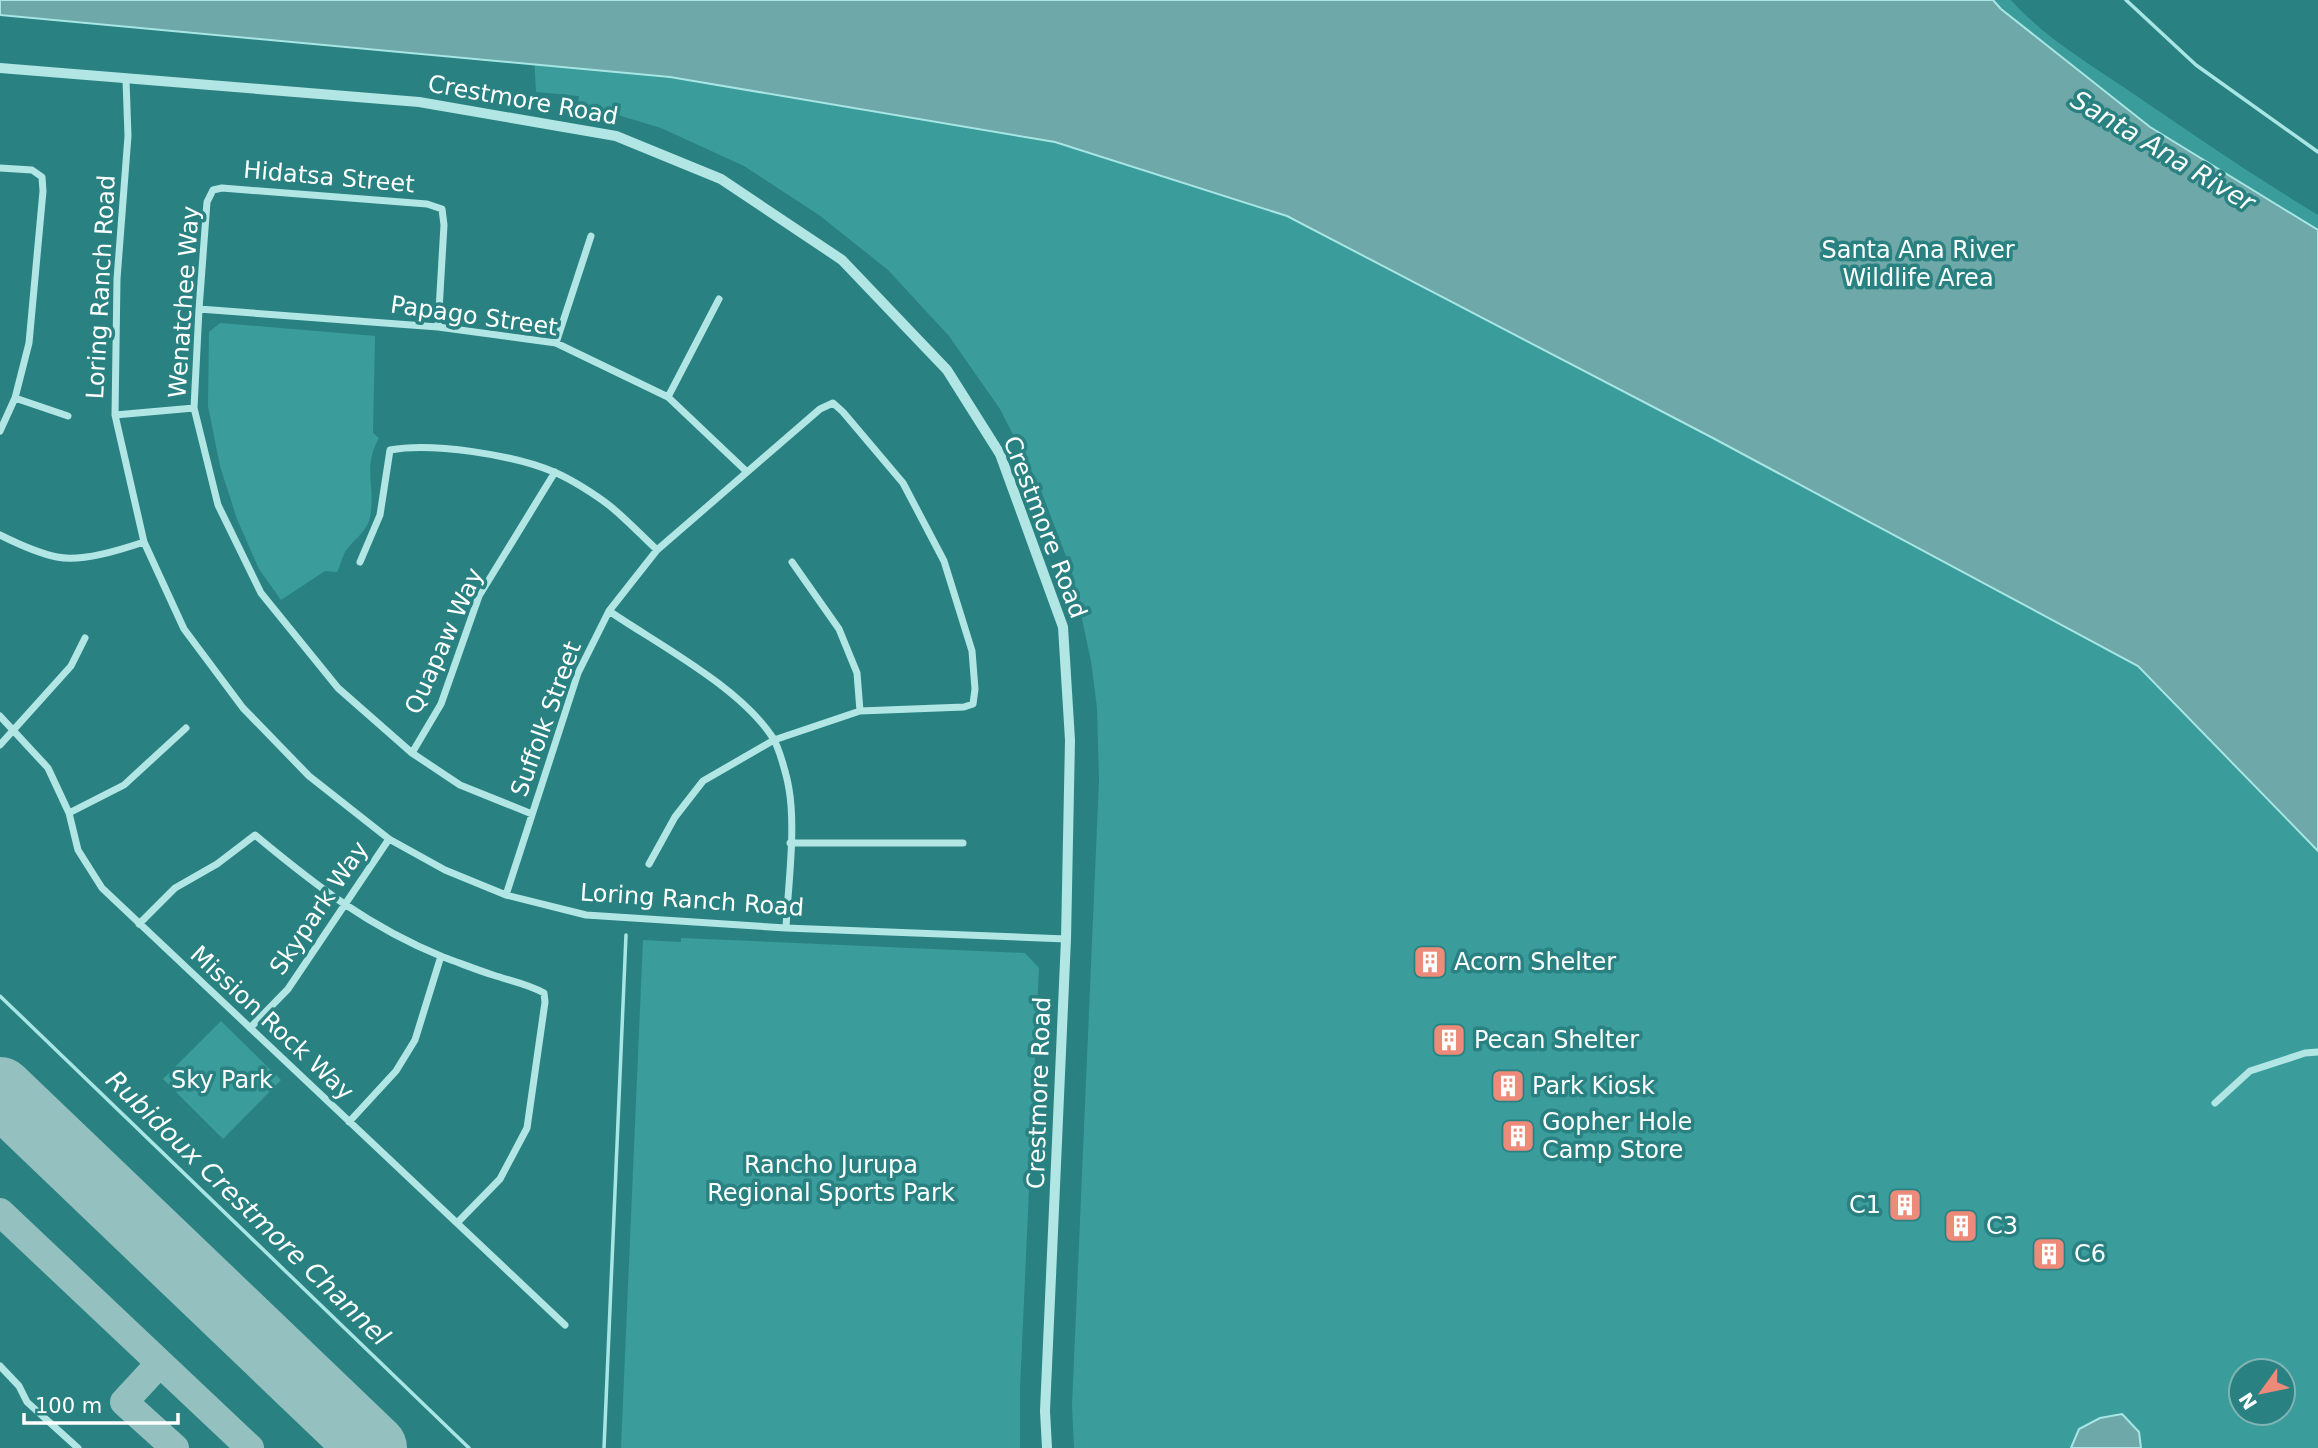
<svg xmlns="http://www.w3.org/2000/svg" width="2318" height="1448" font-family="'DejaVu Sans',sans-serif">
  <style>
    .green { fill: #3a9d9b; fill-rule: evenodd }
    .water { fill: #6ea8a8; stroke: #a7e6e4; stroke-width: 2 }
    .lines { fill: none; stroke-linecap: round; stroke-linejoin: round }
    .stream { stroke: #a7e6e4; stroke-width: 3.5 }
    .taxiway { stroke: #94c0c0; stroke-width: 28 }
    .runway { stroke: #94c0c0; stroke-width: 68 }
    .minor { stroke: #b2e6e5; stroke-width: 7 }
    .tertiary { stroke: #b2e6e5; stroke-width: 10 }
    .labels { text-anchor: middle; dominant-baseline: central; stroke-width: 7; stroke-linejoin: round; paint-order: stroke }
    .street-label { font-size: 24px; fill: #fff; stroke: #298281 }
    .park-label { font-size: 24px; fill: #fdfefe; stroke: #298281 }
    .poi-label { font-size: 24px; fill: #fff; stroke: #298281; text-anchor: start }
    .water-label { font-size: 26px; font-style: italic; fill: #fcfefe; stroke: #298281 }
  </style>
  <rect width="100%" height="100%" fill="#298281"/>
  <path class="green" d="M531,0H2011C2043,36 2086,62 2125,88C2189,132 2252,175 2318,215V1448H1074L1072,1406L1099,780L1097,708L1091,661L1072,572L1040,488L1000,409L949,336L888,270L819,215L744,166L661,128L578,103L579,96L536,92ZM2241,1371H2283V1413H2241Z
    M220,323L375,336L373,433L379,438C362,468 376,486 370,517C367,532 353,540 345,552C342,558 340,566 337,572L325,571L281,600L259,569L237,519L220,466L208,406L209,332Z
    M681,938L1025,953L1039,968L1020,1389V1448H621L643,940L681,942Z
    M221,1021L281,1080L223,1139L163,1079Z"/>
  <path class="water" d="M0,0H1993L2001,9L2150,127L2318,230V851L2138,666L1711,437L1287,216L1055,142L670,77L0,15Z
    M2122,1414L2139,1432L2141,1448H2071L2079,1429L2100,1418Z"/>
  <g class="lines">
    <path class="stream" d="M2126,0L2196,65L2318,152
      M0,996L469,1448
      M604,1448L626,935"/>
    <path class="taxiway" d="M0,1212L250,1448
      M160,1363L124,1402L175,1448"/>
    <path class="runway" d="M0,1091L373,1448"/>
    <path class="minor" d="M126,80L128,136L117,279L115,415L144,542L184,629L243,708L309,776L389,839L445,870L506,895L586,915L786,928L1066,939
      M0,168L32,170L42,177L43,191L29,343L15,398L0,431
      M199,309L438,327L556,343L668,397L746,471
      M438,327L444,225L442,209L427,204L222,188L213,190L207,202L199,309L194,408L218,505L261,593L338,688L412,753L460,785L532,814
      M556,343L591,236
      M668,397L719,299
      M15,398L68,416
      M115,415L194,408
      M0,535C18,544 37,553 57,557C82,562 120,550 144,542
      M360,562L380,515L390,450C432,442 514,455 554,472C571,479 596,495 610,506C626,519 641,535 657,550
      M792,562L839,629L857,673L860,711
      M609,611C659,645 740,687 773,738C779,748 787,776 789,789C796,829 788,886 786,928
      M0,716L48,768L69,813L78,850L102,888L565,1325
      M0,745L71,666L85,638
      M412,753L441,704L479,596L555,472
      M69,813L124,785L186,728
      M790,843H963
      M506,895L578,673L609,611L657,550L820,409L833,403L843,412L903,483L944,561L972,651L975,689L973,704L964,707L860,711L774,740L703,781L675,817L649,864
      M139,924L175,888L217,864L255,835C315,885 369,927 443,957C460,963 477,970 493,975C511,981 528,984 544,993L545,1002L527,1128L500,1179L457,1223
      M250,1028L288,989L389,839
      M2215,1103L2250,1071L2305,1053L2318,1052
      M349,1122L396,1071L415,1040L441,956
      M0,1366L19,1386L27,1402L78,1448"/>
    <path class="tertiary" d="M0,68L419,102L616,136L721,179L842,260L947,370L1000,454L1063,627L1070,740L1066,939L1045,1411L1047,1448"/>
  </g>
  <defs>
    <symbol id="building-square" viewBox="-11 -11 22 22"><rect x="-9" y="-9" width="18" height="18" rx="4" fill="#ed8a79" stroke="#298281"/><path d="M-4-6H4V6H1V3H-1V6H-4ZM-2.5-4.3h1.7v1.8h-1.7ZM.8-4.3h1.7v1.8H.8ZM-2.5-1h1.7V.8h-1.7ZM.8-1h1.7V.8H.8Z" fill="#fff"/></symbol>
  </defs>
  <g fill-rule="evenodd">
    <use href="#building-square" x="1411" y="943" width="38" height="38"/>
    <use href="#building-square" x="1430" y="1021" width="38" height="38"/>
    <use href="#building-square" x="1489" y="1067" width="38" height="38"/>
    <use href="#building-square" x="1499" y="1117" width="38" height="38"/>
    <use href="#building-square" x="1886" y="1186" width="38" height="38"/>
    <use href="#building-square" x="1942" y="1207" width="38" height="38"/>
    <use href="#building-square" x="2030" y="1235" width="38" height="38"/>
  </g>
  <g class="labels">
    <g class="street-label">
      <text transform="translate(523 100) rotate(10)">Crestmore Road</text>
      <text transform="translate(329 177) rotate(5)">Hidatsa Street</text>
      <text transform="translate(101 287) rotate(-87)">Loring Ranch Road</text>
      <text transform="translate(184 302) rotate(-86)">Wenatchee Way</text>
      <text transform="translate(474 316) rotate(8)">Papago Street</text>
      <text transform="translate(1045 527) rotate(69)">Crestmore Road</text>
      <text transform="translate(444 641) rotate(-66)">Quapaw Way</text>
      <text transform="translate(546 719) rotate(-70)">Suffolk Street</text>
      <text transform="translate(692 900) rotate(4)">Loring Ranch Road</text>
      <text transform="translate(319 908) rotate(-56)">Skypark Way</text>
      <text transform="translate(272 1023) rotate(43)">Mission Rock Way</text>
      <text transform="translate(1039 1093) rotate(-88)">Crestmore Road</text>
    </g>
    <g class="park-label">
      <text x="1918" y="250">Santa Ana River<tspan x="1918" dy="28">Wildlife Area</tspan></text>
      <text x="222" y="1080">Sky Park</text>
      <text x="831" y="1165">Rancho Jurupa<tspan x="831" dy="28">Regional Sports Park</tspan></text>
    </g>
    <g class="poi-label">
      <text x="1454" y="962">Acorn Shelter</text>
      <text x="1474" y="1040">Pecan Shelter</text>
      <text x="1532" y="1086">Park Kiosk</text>
      <text x="1542" y="1122">Gopher Hole<tspan x="1542" dy="28">Camp Store</tspan></text>
      <text x="1881" y="1205" text-anchor="end">C1</text>
      <text x="1986" y="1226">C3</text>
      <text x="2074" y="1254">C6</text>
    </g>
    <g class="water-label">
      <text transform="translate(2163 151) rotate(31)">Santa Ana River</text>
      <text transform="translate(248 1208) rotate(44)">Rubidoux Crestmore Channel</text>
    </g>
  </g>
  <g transform="translate(2262 1392) rotate(237)"><circle r="33" fill="#298281" stroke="#7fb4b3" stroke-width="2"/>
  <path d="M0-5L12 26L0 18L-12 26Z" fill="#ed8a79"/>
  <text y="-10" font-size="19" font-weight="bold" text-anchor="middle" fill="#ffffff">N</text>
  </g>
  <path d="M24 1413v10h154v-10" fill="none" stroke="#ffffff" stroke-width="3.5"/>
  <text x="35" y="1413" font-size="21" fill="#ffffff" stroke="#298281" stroke-width="5" paint-order="stroke">100 m</text>
</svg>
